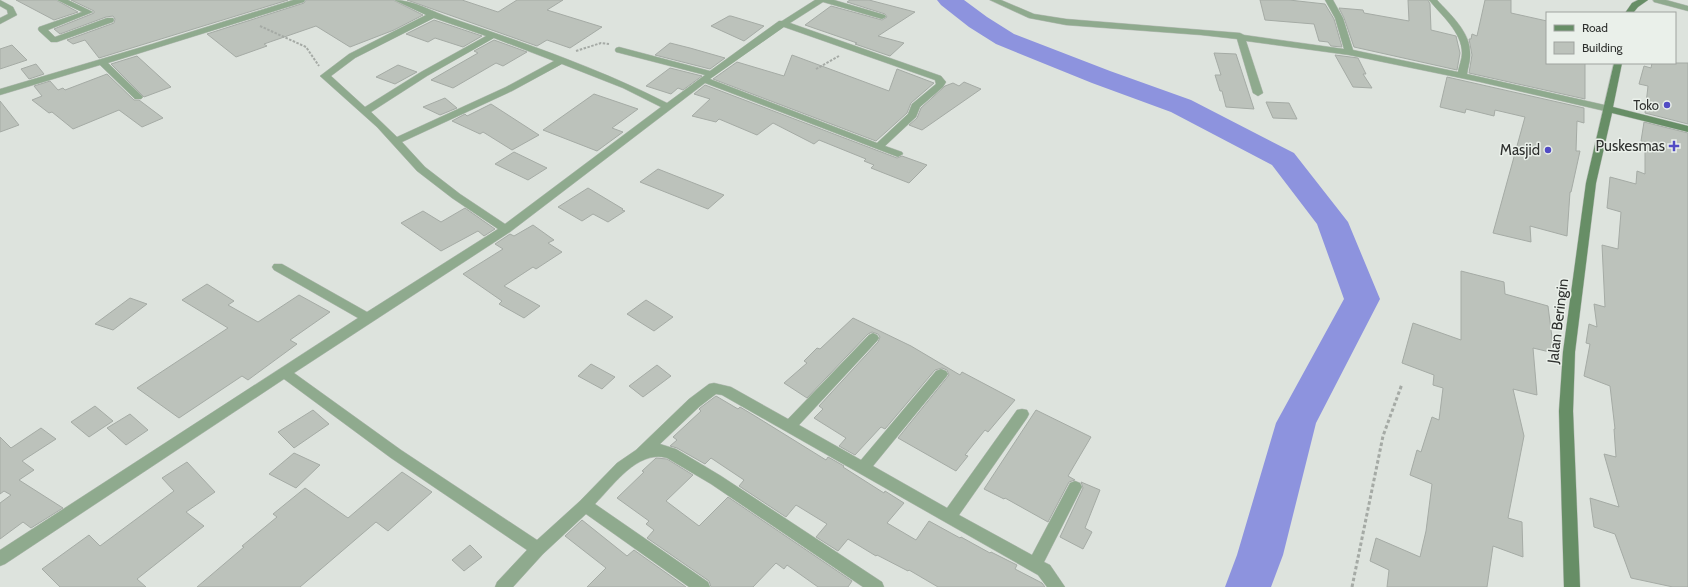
<svg xmlns="http://www.w3.org/2000/svg" width="1688" height="587" font-family="Cabin,sans-serif">
  <style>
    .lines { fill: none; stroke-linecap: round; stroke-linejoin: round }
    .river { fill: #8d93de; fill-rule: evenodd }
    .building { fill: #bcc2bb; stroke: #a5aba5 }
    .street-casing { stroke: #babfba; stroke-width: 1 }
    .secondary-casing { stroke: #babfba; stroke-width: 1 }
    .path-far1 { stroke: #a5aaa5; stroke-width: 2; stroke-dasharray: 2.5 1.5; stroke-linecap: butt }
    .path { stroke: #a5aaa5; stroke-width: 3; stroke-dasharray: 3.5 2.5; stroke-linecap: butt }
    .street { fill: #8faa8e; fill-rule: evenodd }
    .secondary { fill: #678e66; fill-rule: evenodd }
    .poi-dot { fill: #524cc4; stroke: #eaf0ea; stroke-width: 1.5 }
    .labels { text-anchor: middle; dominant-baseline: central; stroke-width: 3; stroke-linejoin: round; paint-order: stroke }
    .far-poi-label { font-size: 13px; fill: #2e302e; stroke: #eaf0ea; text-anchor: end }
    .poi-label { font-size: 15px; fill: #2e302e; stroke: #eaf0ea; text-anchor: end }
    .street-label { font-size: 15px; fill: #2e302e; stroke: #eaf0ea }
  </style>
  <rect width="100%" height="100%" fill="#dde3dd"/>
  <g class="lines">
    <path class="river" d="M937,0H964L987,17L1014,34L1110,71L1191,100L1294,153L1348,222L1380,299L1316,423L1283,555L1271,587H1225L1237,555L1276,423L1344,299L1317,224L1272,165L1171,112L1092,83L996,44L969,27L941,5Z"/>
  </g>
  <path class="building" d="M16,0H56L78,12L54,20Z
    M71,0H288L99,58L85,40L73,44L67,40L114,23L115,19L113,16L106,17L60,34L54,29L94,13V11Z
    M306,0H393L423,15L394,30L350,47L316,26L264,44L267,46L236,57L207,34L304,3Z
    M407,0H462L498,12L517,0H563L547,10L602,27L570,48L547,40L537,46Z
    M850,0H869L915,12L878,36L904,43L890,56L855,44L857,43L805,25L831,6L882,20L887,17L885,14L847,2Z
    M1260,0H1289L1325,4L1334,19L1342,47L1331,46L1328,42L1319,41L1314,24L1265,20Z
    M1408,0H1428L1430,4L1431,30L1456,36L1460,53L1457,70L1354,47L1344,18L1339,8L1363,10L1364,13L1409,21Z
    M1485,0H1511V13L1547,21V63H1585V99L1469,73L1472,55L1469,39H1471L1472,34L1477,36Z
    M729,16H731L764,26L744,41L711,26Z
    M434,20L482,36L463,47L435,38L428,42L406,34Z
    M494,40L527,52L503,66L496,63L453,88L431,80L478,53L474,51Z
    M670,43L690,48L725,58L710,69L655,55Z
    M12,45L27,60L0,69V49Z
    M1214,53L1236,54L1254,109L1226,107L1222,91H1220L1215,75H1221Z
    M792,55L889,91L897,69L934,83L911,103L907,113L876,141L713,79L737,62L784,76Z
    M1335,55L1358,58L1366,74H1363L1372,88L1353,87Z
    M137,56L171,87L144,97L111,64Z
    M1652,63H1688V124L1645,113L1648,86L1639,84L1644,66L1651,68Z
    M36,64L44,74L29,79L21,69Z
    M398,65L417,72L395,84L376,77Z
    M670,68L702,76L683,90L678,88L671,94L646,86Z
    M107,74L134,100H139L163,118L142,127L119,110L73,129L52,112L49,113L32,100L42,96L34,86L50,81L58,90L63,88L65,90Z
    M1447,77L1584,108V123L1577,121L1576,151H1580L1571,192H1570L1567,236L1530,226L1531,242L1493,233L1525,117L1495,110L1494,116L1466,109L1465,113L1440,107Z
    M964,82L981,89L922,130L909,125L917,118L921,108L945,86L953,83L959,86Z
    M705,85L897,158L902,156L927,165L909,183L871,168L874,165L864,161L866,159L819,140L814,144L773,123L757,135L719,119L716,122L692,116L710,99L694,94Z
    M594,94L638,109L612,128L623,132L597,151L543,130Z
    M445,98L457,108L440,115L423,107Z
    M0,101L19,125L0,132Z
    M1266,102L1289,103L1297,119L1273,118Z
    M491,104L539,135L512,150L483,132L480,134L452,121L465,114L467,116Z
    M1644,122L1688,133V587H1673L1631,578L1615,534L1594,527L1590,498L1619,507L1604,454L1616,457L1614,429H1615L1610,386L1584,376L1590,344L1586,343L1589,324L1597,327L1594,304L1605,307L1602,245L1618,249L1621,212L1607,208L1610,177L1636,184L1637,171L1645,174V142L1641,141Z
    M514,152L547,168L528,180L495,164Z
    M658,169L724,195L708,209L640,182Z
    M588,188L623,209L622,210L625,211L608,222L593,214L582,221L558,207Z
    M465,208L495,229L484,236L478,231L441,251L401,223L423,211L441,222Z
    M533,225L554,240L548,243L562,252L536,269L533,267L504,286L540,306L524,318L499,304L502,301L463,274L503,249L495,244L510,234L514,236Z
    M1461,271L1504,282L1505,294L1548,306L1554,353L1533,348L1537,395L1513,389L1524,436L1508,518L1522,522L1523,557L1493,546L1487,587H1387L1389,570L1370,561L1376,538L1420,557L1426,531L1432,484L1410,475L1417,450L1421,452L1432,417L1439,420L1443,388L1433,385L1434,375L1402,363L1413,323L1461,340Z
    M207,284L234,301L228,305L258,322L299,295L330,312L290,340L297,344L248,380L242,376L179,418L137,388L228,328L182,300Z
    M130,298L147,304L113,330L95,324Z
    M646,300L673,317L654,331L627,314Z
    M853,318L911,346L960,375L962,372L1015,400L988,432L985,430L965,455L968,456L956,471L898,438L949,375L947,370L942,368L935,370L885,429L881,427L855,455L839,446L846,438L814,418L823,409L819,406L878,342L880,337L878,334L872,332L868,334L807,398L784,383L807,363L804,361L817,348L820,349Z
    M591,364L615,377L602,389L578,376Z
    M657,365L671,376L643,397L629,386Z
    M716,396L738,409L740,407L755,416L826,460L828,457L844,466L843,467L884,493L885,491L904,503L887,523L916,540L929,521L960,538L961,537L990,553L991,552L1017,565L1015,569L1042,583L1045,587H938L909,570L908,571L877,555L876,556L848,539L838,551L816,537L827,524L796,505L786,517L739,486L744,480L711,458L705,464L677,448L670,446L677,440L673,437L701,411L699,409L700,408Z
    M95,406L113,421L89,437L71,422Z
    M313,410L329,424L294,448L278,432Z
    M1036,410L1091,437L1068,476L1075,480L1069,482L1048,522L1005,498L1004,499L984,489Z
    M130,414L148,430L126,445L107,428Z
    M41,428L56,439L22,461L34,470L19,480L63,508L31,528L23,522L0,539V503L11,495L4,491L0,494V437L11,448Z
    M294,453L320,465L296,488L269,474Z
    M656,458L667,459L693,475L666,501L699,526L728,497L852,581L848,587H818L787,565L784,569L776,563L753,587H711L709,581L647,538L654,530L646,524L649,521L617,498L644,472L642,471Z
    M187,462L215,492L186,512L204,526L137,579L146,587H60L42,569L89,535L100,546L174,491L162,478Z
    M402,472L432,492L388,531L376,522L300,587H197L244,547L242,546L277,517L273,514L305,488L348,518Z
    M1081,482L1100,490L1085,528L1092,532L1083,549L1060,537L1083,488Z
    M582,520L627,556L634,550L686,587H587L606,568L565,536Z
    M470,545L482,557L464,571L452,560Z"/>
  <g class="lines">
    <defs>
      <path id="street" d="M0,0L13,7L17,15L0,24V18L8,14L7,10L0,6Z
        M57,0H68L93,12L48,30L55,37L107,18H113L114,20L113,22L57,42H51L39,31L38,29L39,27L82,12Z
        M293,0H305L304,2L108,63L141,95L143,97L141,99H135L100,65L0,95V89L152,44Z
        M394,0C414,0 433,12 451,18C525,43 598,68 667,103L705,75L616,52L615,50L616,48L619,47L710,71L779,21H782L815,0H834L885,15L886,17L882,19L823,2L790,23L941,76L946,82L943,87L920,107L916,117L885,146L902,152L903,154L898,157L705,83L510,232L294,373L401,450L537,540L580,501L617,463L636,450L689,399L709,384L714,383L731,387L788,419L869,335L873,333L877,335L879,338L877,341L799,425L861,460L936,371L941,369L946,371L948,374L946,377L873,466L947,508L1017,410L1022,409L1027,410L1029,414L1027,418L959,515L1032,555L1070,483L1075,481L1080,483L1082,487L1044,562L1050,565L1065,587H1047L1038,575L722,395L716,394L699,407L660,444L676,449L721,476L882,582L884,587H863L711,484L667,458C637,450 614,485 595,504L708,582L710,587H689L586,514L543,554L513,587H495L497,582L527,550L391,458L284,379L5,564L0,566V550L358,318L274,270L272,267L274,264H282L367,312L498,229L452,198L417,171L377,127L320,76L349,54L426,15ZM434,18L486,36L421,72L365,107L331,76L355,58ZM784,27L935,80L936,84L912,104L908,114L877,143L710,79ZM494,38L554,61L506,87L397,137L371,112L427,76ZM562,64L623,88L661,107L505,224L460,194L425,167L402,142L512,91Z
        M990,0H1001L1034,14L1066,19L1240,33L1244,35L1344,49L1335,18L1325,0H1333L1343,18L1353,50L1458,72C1459,66 1462,59 1462,53C1462,32 1441,15 1429,0H1437C1450,14 1470,32 1470,52C1471,59 1468,67 1467,74L1609,106L1614,109L1609,112L1480,82L1349,55L1246,41L1263,93L1258,96L1253,93L1237,39L1201,35L1066,25L1029,18Z
        M1653,0H1666L1688,6V11L1654,2Z"/>
      <path id="secondary" d="M1638,0H1648L1638,7L1633,13H1625L1632,3Z
        M1614,63H1622L1613,107L1688,126V132L1612,113L1596,183L1575,352L1573,411L1580,587H1564L1559,411L1563,352L1586,183Z"/>
    </defs>
    <use href="#street" class="street-casing"/>
    <use href="#secondary" class="secondary-casing"/>
    <path class="path-far1" d="M260,26L306,47L319,66
      M576,51L601,43L609,44
      M816,69L839,56"/>
    <path class="path" d="M1352,587L1383,436L1402,384"/>
    <use href="#street" class="street"/>
    <use href="#secondary" class="secondary"/>
  </g>
  <g class="poi-dot">
    <circle cx="1667" cy="105" r="4"/>
    <path d="M1672 140h4v4h4v4h-4v4h-4v-4h-4v-4h4z"/>
    <circle cx="1548" cy="150" r="4"/>
  </g>
  <g class="labels">
    <g class="far-poi-label">
      <text x="1659" y="105">Toko</text>
    </g>
    <g class="poi-label">
      <text x="1665" y="146">Puskesmas</text>
      <text x="1540" y="150">Masjid</text>
    </g>
    <g class="street-label">
      <text transform="translate(1558 321) rotate(-83)">Jalan Beringin</text>
    </g>
  </g>
  <rect x="1546" y="12" width="130" height="52" fill="#eaf0ea" stroke="#9fa39f"/>
  <rect x="1554" y="25" width="20" height="6" fill="#678e66" stroke="#9fa39f"/>
  <text x="1582" y="32" font-size="12" fill="#2e302e">Road</text>
  <rect x="1554" y="42" width="20" height="12" fill="#bcc2bb" stroke="#9fa39f"/>
  <text x="1582" y="52" font-size="12" fill="#2e302e">Building</text>
</svg>
